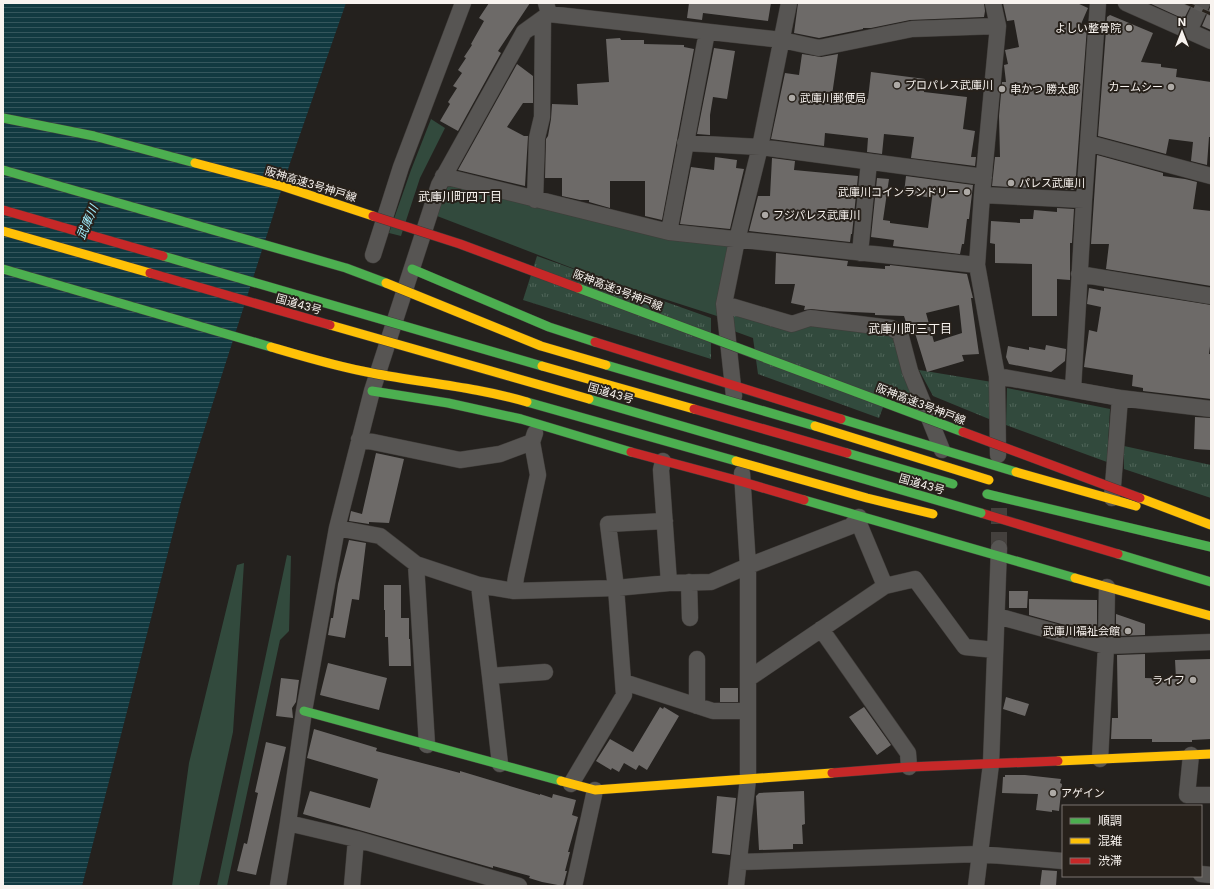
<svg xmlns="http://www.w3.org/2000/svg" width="1214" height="889" font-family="Inter,'Noto Sans JP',sans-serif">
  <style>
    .green { fill: #324a3d }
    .park { fill: url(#park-tufts) }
    .water { fill: url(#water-rules) }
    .building { fill: #6d6a68; fill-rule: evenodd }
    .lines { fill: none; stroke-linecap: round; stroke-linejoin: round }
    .street-tunnel { stroke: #44403d; stroke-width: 16; stroke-dasharray: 16 8; stroke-linecap: butt }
    .street-casing { stroke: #403d3a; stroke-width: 17 }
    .fast-casing { stroke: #403d3a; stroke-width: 10 }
    .slow-casing { stroke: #403d3a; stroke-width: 10 }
    .jam-casing { stroke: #403d3a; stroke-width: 10 }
    .street { stroke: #575553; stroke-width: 16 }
    .fast { stroke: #4caf50; stroke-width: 9 }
    .slow { stroke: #ffc107; stroke-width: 9 }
    .jam { stroke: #c62828; stroke-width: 9 }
    .rail-casing { stroke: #5d5b59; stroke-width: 4.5 }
    .rail { stroke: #27211b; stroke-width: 3; stroke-dasharray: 9; stroke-linecap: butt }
    .fast-bridge-casing { stroke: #403d3a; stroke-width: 10; stroke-linecap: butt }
    .slow-bridge-casing { stroke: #403d3a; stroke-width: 10; stroke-linecap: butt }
    .jam-bridge-casing { stroke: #403d3a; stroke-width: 10; stroke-linecap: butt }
    .fast-bridge { stroke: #4caf50; stroke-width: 9 }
    .slow-bridge { stroke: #ffc107; stroke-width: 9 }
    .jam-bridge { stroke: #c62828; stroke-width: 9 }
    .poi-dot { fill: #aeaaa6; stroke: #27211b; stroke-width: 1.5 }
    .labels { text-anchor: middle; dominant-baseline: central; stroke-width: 4; stroke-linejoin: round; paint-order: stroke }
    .poi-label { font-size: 11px; fill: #f8f3ef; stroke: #27211b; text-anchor: start }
    .street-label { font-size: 11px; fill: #f8f3ef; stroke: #27211b }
    .neighbourhood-label { font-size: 12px; fill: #f8f3ef; stroke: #27211b }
    .water-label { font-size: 12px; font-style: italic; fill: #a1eefd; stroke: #27211b }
  </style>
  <defs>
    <pattern id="park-tufts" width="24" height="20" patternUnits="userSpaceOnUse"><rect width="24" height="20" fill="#324a3d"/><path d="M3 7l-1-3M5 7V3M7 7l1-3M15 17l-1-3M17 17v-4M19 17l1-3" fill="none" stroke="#506559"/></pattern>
    <pattern id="water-rules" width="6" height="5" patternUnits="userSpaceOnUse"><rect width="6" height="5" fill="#113940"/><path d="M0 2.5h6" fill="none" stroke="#34565c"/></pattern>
  </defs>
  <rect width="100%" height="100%" fill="#24211e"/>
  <path class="green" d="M431,119L445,128L420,178L401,236L389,233L411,170Z
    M449,183L729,243L720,317L593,276L437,216Z
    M287,555L291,556L289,631L280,640L227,886H217Z
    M244,563L233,732L199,886H172L189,763L237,565Z"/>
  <path class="park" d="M537,256L711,318V359L523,300Z
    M733,314L809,323L897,337L912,397L890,389L879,418L758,374L753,338L731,330Z
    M919,370L992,382L989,419L933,396Z
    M1007,388L1110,409L1107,462L1006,425Z
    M1124,446L1211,465V498L1124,469Z"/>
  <path class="water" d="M3,3H346L290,163L181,502L82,886H3Z"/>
  <path class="building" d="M489,3H530L498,51L501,53L458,131L440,121L450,104L448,102L457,88L453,86L462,73L458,70L466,58L464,57L472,45L471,44L484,21L479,18Z
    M689,3H771L768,21L703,13L702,20L687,18Z
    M798,3H984L985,11L984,17L910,20L871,28H863V29L819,38L794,33Z
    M1003,3H1077L1088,8L1078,31L1087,27L1075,190L1058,189V182L1029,181V188L992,186L995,157H1000L999,116L1002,82H1006L1004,65L1008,64L1005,50L1019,47L1014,20L1007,21Z
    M1149,3H1192L1184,19Z
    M1211,5V30L1202,26Z
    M1110,15L1153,33L1141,62L1161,64V67L1177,69L1176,77L1211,82V137H1209L1207,165L1191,161L1193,142L1169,139L1166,154L1098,136L1107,17Z
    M620,38L621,40H644V44L684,45V47L694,49L662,220L645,216V181H610V208L589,202V200H580L562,196V178H545L546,139L548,136L551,119L552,104L578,105L577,84L609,82L606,39Z
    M714,48L735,51L727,99L713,97L710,115V135L697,134Z
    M802,54L821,57L838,54L832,95L868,99L871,72L925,79L924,92L967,97L963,129L975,131L971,157H976L975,166L911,158L914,137L884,134L882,154L867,152L868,138L825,133L824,146L771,139L785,73L799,75Z
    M517,64L533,76V103H523L507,127L524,136H528L525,186L458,170Z
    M1097,155L1163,173V176L1185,179L1197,182L1193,209L1211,211V286L1106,269L1109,244H1091Z
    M715,157L737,160L736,168L744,169L730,229L680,224L691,167L714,170Z
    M772,158L795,161L794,170L858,176L852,234H851L850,242L749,231L758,196H770Z
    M906,176L973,185L969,219H967L964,244H962L960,254L893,246L894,240L871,237L877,178L889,179L883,220L890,221V223L928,228L932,198L904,193Z
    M1057,208L1074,209L1072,243H1070V280L1057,279V316H1032V264L995,263V244L990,243L991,221L1020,223V219H1033L1034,210L1057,212Z
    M776,253L848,261L847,266L885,269V266H890V265L967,274L973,298H971L979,354L962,355L964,361L927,372L915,333L910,334L904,316L875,315V313L831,311L811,309L804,310L805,306L791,303L795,284H775ZM959,305L962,333L934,342L926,313Z
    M1089,288L1104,291V288L1211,305V339L1209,354H1211V399L1143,391V388L1132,386L1133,375L1084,367L1089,330L1097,332L1101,307L1087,304Z
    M1046,345L1066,349L1065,361L1051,372L1009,364L1006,357L1008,346L1029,350V347L1045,350Z
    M1195,417L1211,418V450L1194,449Z
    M376,453L404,459L389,523L369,522V524L349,521L351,511L362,514Z
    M349,540L366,543L359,600L352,599L345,638L328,635L331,618H333L338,584Z
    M384,585H401V618H409V639H410L411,666H389L388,637H385V610H384Z
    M1009,591H1028L1027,608H1009Z
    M1029,599L1097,600V632L1085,630V625H1065L1029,615Z
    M1116,614L1145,624V635L1116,636Z
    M1145,654V678L1176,679L1175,660L1211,659V739L1192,740V742H1152V739H1111L1112,718H1118L1117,655Z
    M328,663L387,678L379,710L320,695Z
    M281,678L299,680L296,702L292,708L293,718L276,716Z
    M720,688H738V702H720Z
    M1006,697L1029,704L1025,716L1003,709Z
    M660,707L663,709L664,707L679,716L647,770L639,765L636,770L624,763L619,772L612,768L611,770L596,761L610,739L633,752Z
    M864,707L891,745L877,755L849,717Z
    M314,729L377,748L376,751L445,769L460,773V771L540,795V794L552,798L553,794L576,800L572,815L578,817L568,852H570L565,871H567L563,886L542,882L529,878L530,876L493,866V868L303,814L310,791L370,808L378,779L307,758Z
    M266,742L286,747L256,875L237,871L244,843L247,844L258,793L255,792Z
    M1005,775H1025L1061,779L1060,783L1062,784L1059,811L1052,810V812L1036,810L1038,794L1002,793L1003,777H1005Z
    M804,791L805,824L802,825L803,844H793V849L759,850L756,796L759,793Z
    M717,796L736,798L730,855L712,853Z
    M1042,870L1057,871L1056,886H1040Z"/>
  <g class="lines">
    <path class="street-tunnel" d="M999,508V548"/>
    <defs>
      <path id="street" d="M993,3L998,26L982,195L977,265L997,376L998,455
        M1126,3L1211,41
        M549,14L782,40L819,48L912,29L998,26
        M1189,31L1202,3
        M685,143L760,147L984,177
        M1088,143L1211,176
        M443,176L669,232L977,265
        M982,195L1084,200
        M535,200L537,138L542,117L543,19
        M669,232L707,32
        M860,253L869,162
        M373,255L401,167L463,3
        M1079,274L1211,296
        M724,304L792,324L810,318L891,328L900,333L910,371L942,450
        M997,376L1120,398L1211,409
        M1073,389L1084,200L1098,3
        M734,396L724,304L737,240L760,147L789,3
        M359,439L460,460L500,454L532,442
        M663,461L661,470L669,583
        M1112,498L1120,398
        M859,517L860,526L885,586
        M337,528L380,536L416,564L479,585L514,591L616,588L669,583L711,582L748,566L851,526L859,517
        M416,564L427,745
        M689,582L690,618
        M479,585L490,676L500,764
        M514,591L516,577L538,475L532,442L535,433
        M997,616L1106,646L1211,642
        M821,629L908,753L909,767
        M697,659V706
        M490,676L545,672
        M748,679L885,586L915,579L965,647L995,650
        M624,682L713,711H748
        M1191,755L1187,795H1211
        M1100,759L1106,646L1107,587
        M571,784L624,695L616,588L608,524L665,521
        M288,823L356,839L519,886
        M739,862L979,854L1063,861
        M1201,874L1211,875
        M278,886L288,823L304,711L337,528L372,391L439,185L524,32L549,14L546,3
        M352,886L356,839
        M574,886L595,790
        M736,886L748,779V566L742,473
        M976,886L991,764L999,548"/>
      <path id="fast" d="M412,269L549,327L595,342
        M372,391L448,403L521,419L631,452
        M841,419L1016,472
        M987,494L1211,547
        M804,500L1075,578
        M1118,554L1211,582
        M304,711L561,781"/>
      <path id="slow" d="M1016,472L1136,506
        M1075,578L1211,616
        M1058,761L1211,754
        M561,781L595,790L832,773"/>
      <path id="jam" d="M595,342L841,419
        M631,452L743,482L804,500
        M981,513L1118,554
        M832,773L909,767L1058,761"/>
    </defs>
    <use href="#street" class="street-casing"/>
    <use href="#fast" class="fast-casing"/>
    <use href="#slow" class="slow-casing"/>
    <use href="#jam" class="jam-casing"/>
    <use href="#street" class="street"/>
    <use href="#fast" class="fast"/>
    <use href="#slow" class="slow"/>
    <use href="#jam" class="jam"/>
    <defs>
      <path id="rail" d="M1186,3L1211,14"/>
    </defs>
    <use href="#rail" class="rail-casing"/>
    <use href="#rail" class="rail"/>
    <defs>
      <path id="fast-bridge" d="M3,118L94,136L195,163
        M3,170L346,268L386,283
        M163,256L542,366
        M3,269L271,347
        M578,288L963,432
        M606,365L815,426
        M589,399L981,513
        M527,402L736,461
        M847,453L953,484"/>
      <path id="slow-bridge" d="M195,163L282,186L373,216
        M3,231L150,273
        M386,283L541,346L606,365
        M330,325L589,399
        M271,347C305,357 338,367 372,373C424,383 476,387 527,402
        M542,366L694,409
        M815,426L989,480
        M736,461L867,498L933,514
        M1140,498L1211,525"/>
      <path id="jam-bridge" d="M3,210L163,256
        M373,216L460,244L578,288
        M150,273L330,325
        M694,409L847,453
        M963,432L1140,498"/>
    </defs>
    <use href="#fast-bridge" class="fast-bridge-casing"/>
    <use href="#slow-bridge" class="slow-bridge-casing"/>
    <use href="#jam-bridge" class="jam-bridge-casing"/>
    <use href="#fast-bridge" class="fast-bridge"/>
    <use href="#slow-bridge" class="slow-bridge"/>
    <use href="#jam-bridge" class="jam-bridge"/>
  </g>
  <g class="poi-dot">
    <circle cx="1129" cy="28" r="4"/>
    <circle cx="897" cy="85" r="4"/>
    <circle cx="1171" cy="87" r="4"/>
    <circle cx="1002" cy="89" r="4"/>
    <circle cx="792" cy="98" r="4"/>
    <circle cx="1011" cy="183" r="4"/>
    <circle cx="967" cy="192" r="4"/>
    <circle cx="765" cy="215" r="4"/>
    <circle cx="1128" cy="631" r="4"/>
    <circle cx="1193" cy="680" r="4"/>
    <circle cx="1053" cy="793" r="4"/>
  </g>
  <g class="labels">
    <g class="poi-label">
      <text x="1121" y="28" text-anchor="end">よしい整骨院</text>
      <text x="905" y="85">プロパレス武庫川</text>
      <text x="1163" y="87" text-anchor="end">カームシー</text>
      <text x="1010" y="89">串かつ 勝太郎</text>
      <text x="800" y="98">武庫川郵便局</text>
      <text x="1019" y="183">パレス武庫川</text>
      <text x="959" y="192" text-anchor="end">武庫川コインランドリー</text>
      <text x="773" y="215">フジパレス武庫川</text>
      <text x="1120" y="631" text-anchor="end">武庫川福祉会館</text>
      <text x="1185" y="680" text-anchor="end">ライフ</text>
      <text x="1061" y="793">アゲイン</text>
    </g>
    <g class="street-label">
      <text transform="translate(311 184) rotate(17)">阪神高速3号神戸線</text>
      <text transform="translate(618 290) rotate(21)">阪神高速3号神戸線</text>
      <text transform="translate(299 304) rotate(16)">国道43号</text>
      <text transform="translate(611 393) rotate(16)">国道43号</text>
      <text transform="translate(921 404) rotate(21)">阪神高速3号神戸線</text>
      <text transform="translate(922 484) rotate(16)">国道43号</text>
    </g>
    <g class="neighbourhood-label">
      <text x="460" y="196">武庫川町四丁目</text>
      <text x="910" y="328">武庫川町三丁目</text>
    </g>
    <g class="water-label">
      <text transform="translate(87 222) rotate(-67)">武庫川</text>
    </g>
  </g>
  <rect width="1214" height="889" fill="none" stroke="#f8f3ef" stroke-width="8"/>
  <rect x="1062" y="805" width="140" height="72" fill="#27211b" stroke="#7b7570"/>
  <rect x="1070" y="818" width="20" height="6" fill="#4caf50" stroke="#7b7570"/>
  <text x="1098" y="825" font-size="12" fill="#f8f3ef">順調</text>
  <rect x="1070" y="838" width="20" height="6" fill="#ffc107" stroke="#7b7570"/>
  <text x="1098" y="845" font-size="12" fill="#f8f3ef">混雑</text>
  <rect x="1070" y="858" width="20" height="6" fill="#c62828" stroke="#7b7570"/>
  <text x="1098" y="865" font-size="12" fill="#f8f3ef">渋滞</text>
  <g transform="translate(1182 32)" stroke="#27211b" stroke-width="3" paint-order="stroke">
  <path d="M0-3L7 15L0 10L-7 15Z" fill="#f8f3ef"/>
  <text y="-6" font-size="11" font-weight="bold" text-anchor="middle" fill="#f8f3ef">N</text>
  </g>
</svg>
